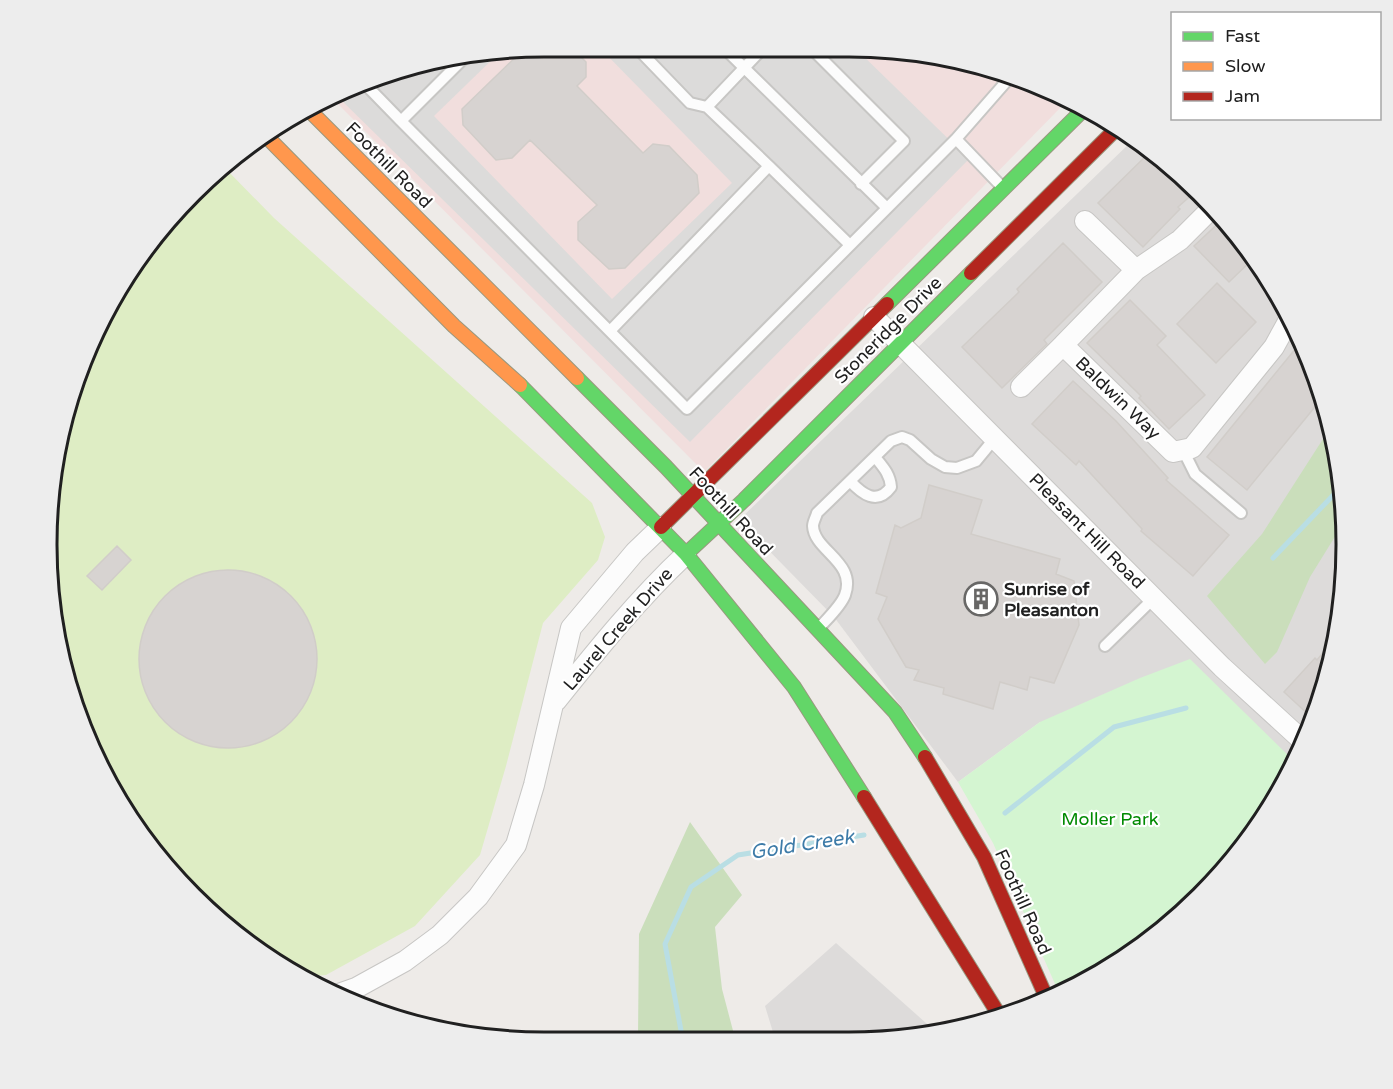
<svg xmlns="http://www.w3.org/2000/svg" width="1393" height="1089" font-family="'Varela Round',sans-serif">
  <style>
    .residential { fill: #dddbda }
    .commercial { fill: #f1dedd }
    .religious { fill: #dcdbda }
    .grass { fill: #deedc4 }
    .forest { fill: #cadebb }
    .park { fill: #d4f5d1 }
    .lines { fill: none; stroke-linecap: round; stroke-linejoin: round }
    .stream { stroke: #b9dee4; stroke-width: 5 }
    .building { fill: #d7d3d1; stroke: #d1cdc9; stroke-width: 1.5 }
    .lane-casing { stroke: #c7c6c4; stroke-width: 14 }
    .street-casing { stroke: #c7c6c4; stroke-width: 22 }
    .fast-casing { stroke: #99987f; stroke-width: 16 }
    .slow-casing { stroke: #99987f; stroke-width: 16 }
    .jam-casing { stroke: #99987f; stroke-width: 16 }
    .lane { stroke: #fcfcfc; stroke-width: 10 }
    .street { stroke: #fcfcfc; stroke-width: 20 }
    .fast { stroke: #63d668; stroke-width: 14 }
    .slow { stroke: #ff974d; stroke-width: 14 }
    .jam { stroke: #b3261e; stroke-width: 14 }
    .labels { text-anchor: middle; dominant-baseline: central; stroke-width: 4.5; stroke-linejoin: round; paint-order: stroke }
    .street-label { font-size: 18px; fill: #202020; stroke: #fff }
    .poi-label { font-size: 18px; font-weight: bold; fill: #202020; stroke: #fff; text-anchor: start }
    .park-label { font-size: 18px; fill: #018a02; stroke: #fff }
    .water-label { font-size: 20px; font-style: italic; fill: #3d7ba8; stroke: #fff }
    .rim { fill: none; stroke: #202020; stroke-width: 3 }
  </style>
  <rect width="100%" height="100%" fill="#eeebe8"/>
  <path class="residential" d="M1133,140L1152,150L1223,216L1280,295L1320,384L1342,479L1344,522L1345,577L1330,673L1296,764L1040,722L958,782L834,617L739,520Z
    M836,943L935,1031L881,1041L776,1042L765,1006Z"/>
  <path class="commercial" d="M544,47L881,48L1008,73L1065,103L704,472L332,98L415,64Z"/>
  <path class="religious" d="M599,47H854L969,159L690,442L337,96L415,64L500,52L434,116L612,299L732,183Z"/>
  <path class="grass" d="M225,168L274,218L592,503L605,537L598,560L543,623L506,766L480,855L415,926L326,975L303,977L268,958L192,896L113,794L64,674L47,545L63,416L113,296L192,193Z"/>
  <path class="forest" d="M1330,428L1342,479L1344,522L1310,577L1277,652L1265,664L1207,596L1262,534Z
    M690,822L742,895L715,927L722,989L736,1042H636L638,1036L639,934Z"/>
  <path class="park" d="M1190,659L1296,763L1244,847L1177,919L1098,976L1059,993L993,843L958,782L1040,722L1140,678Z"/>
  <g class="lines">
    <path class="stream" d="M1273,558L1342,486
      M1005,813L1114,727L1186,708
      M682,1036L665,944L691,887L738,855L864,835"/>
  </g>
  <path class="building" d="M544,46L571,47L586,62V77L577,86L643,153L653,144L669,146L697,175L699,193L625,268L609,269L578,240V222L597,205L530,140L512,158L496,160L463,125L462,109L524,49Z
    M1152,150L1196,191L1178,207L1180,209L1143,247L1098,203Z
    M1224,218L1253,259L1229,282L1194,246Z
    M1063,243L1102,282L1044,340L1047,344L1002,388L962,347L1019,292L1017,289Z
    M1217,283L1256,322L1216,363L1177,324Z
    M1130,300L1166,336L1157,345L1205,395L1169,429L1139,398L1141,396L1087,343Z
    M1301,342L1320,384L1323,397L1247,490L1207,457Z
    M1073,381L1116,421L1168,478L1166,480L1229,535L1193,576L1141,531L1142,529L1079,461L1076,465L1032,424Z
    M929,485L982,500L971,534L1060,559L1056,574L1074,581L1079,625L1054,683L1030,677L1027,690L1000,682L993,709L943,694L944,688L914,680L919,670L906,667L878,619L887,597L876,593L895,525L901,528L921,518Z
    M117,546L131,560L102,590L87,576Z
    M139 659a89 89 0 1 1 178 0a89 89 0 1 1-178 0Z
    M1335,638L1330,673L1316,709L1310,716L1284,692L1315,658L1317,660Z"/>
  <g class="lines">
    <defs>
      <path id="lane" d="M636,47L690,103L707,107L769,166
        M723,47L887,208
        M810,47L904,141L861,184
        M465,57L401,121L687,409L956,139L1003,188
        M365,84L401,121
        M707,107L764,47
        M956,139L1012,75
        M610,331L769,166L850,245
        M1183,450L1195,474L1241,513
        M850,481C862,494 877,506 891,487C890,474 883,467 875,457
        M819,628C827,619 841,606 845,595C857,562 814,551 813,526C813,522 816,517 817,513L891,441L902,437L910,440L931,459L945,467L957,468L976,461L995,438
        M1105,646L1154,598"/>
      <path id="street" d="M1213,207L1180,240L1136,270L1063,345L1173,452L1192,448L1274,347L1290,318
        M1085,221L1136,270
        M874,317L1222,667L1304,742
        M1021,387L1063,345
        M556,701C597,650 638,599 686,554
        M336,995L356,988L405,961L440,935L478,897L516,845L534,785L571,628L635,552L661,527"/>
      <path id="fast" d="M887,304L1081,112
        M577,378L666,467L895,712L925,757
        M520,385L686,554L794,687L864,797
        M686,554L744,500L971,273"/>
      <path id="slow" d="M307,108L577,378
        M266,136L454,326L520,385"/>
      <path id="jam" d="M971,273L1115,130
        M661,527L887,304
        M925,757L984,857L1047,999
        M864,797L1001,1018"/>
    </defs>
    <use href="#lane" class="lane-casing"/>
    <use href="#street" class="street-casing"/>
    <use href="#fast" class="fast-casing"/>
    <use href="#slow" class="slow-casing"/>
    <use href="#jam" class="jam-casing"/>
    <use href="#lane" class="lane"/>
    <use href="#street" class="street"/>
    <use href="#fast" class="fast"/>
    <use href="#slow" class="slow"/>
    <use href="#jam" class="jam"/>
  </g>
  <defs>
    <symbol id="building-ring" viewBox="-11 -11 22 22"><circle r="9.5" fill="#fff" stroke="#686766" stroke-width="1.5"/><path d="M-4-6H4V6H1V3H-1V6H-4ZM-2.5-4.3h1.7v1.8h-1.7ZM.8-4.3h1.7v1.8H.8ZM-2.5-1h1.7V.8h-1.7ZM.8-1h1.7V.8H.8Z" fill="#686766"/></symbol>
  </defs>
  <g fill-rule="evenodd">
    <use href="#building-ring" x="962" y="580" width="38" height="38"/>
  </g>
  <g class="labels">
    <g class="street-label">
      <text transform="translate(389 165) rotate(45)">Foothill Road</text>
      <text transform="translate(888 330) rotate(-45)">Stoneridge Drive</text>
      <text transform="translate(1118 398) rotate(44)">Baldwin Way</text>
      <text transform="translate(731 511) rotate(47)">Foothill Road</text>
      <text transform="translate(1087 531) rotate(45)">Pleasant Hill Road</text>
      <text transform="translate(618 629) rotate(-49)">Laurel Creek Drive</text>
      <text transform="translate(1023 902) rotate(66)">Foothill Road</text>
    </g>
    <g class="poi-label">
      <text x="1004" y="589">Sunrise of<tspan x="1004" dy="21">Pleasanton</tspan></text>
    </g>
    <g class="park-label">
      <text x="1110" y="819">Moller Park</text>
    </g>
    <g class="water-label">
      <text transform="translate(802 845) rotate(-9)">Gold Creek</text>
    </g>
  </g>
  <path d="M0 0H1393V1089H0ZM544 57H849A487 487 0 0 1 1336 544V545A487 487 0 0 1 849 1032H544A487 487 0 0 1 57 545V544A487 487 0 0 1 544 57Z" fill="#ededed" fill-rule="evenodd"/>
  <path class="rim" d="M544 57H849A487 487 0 0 1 1336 544V545A487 487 0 0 1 849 1032H544A487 487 0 0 1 57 545V544A487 487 0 0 1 544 57Z"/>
  <rect x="1171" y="12" width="210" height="108" fill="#ffffff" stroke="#a6a6a6" stroke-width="1.5"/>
  <rect x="1183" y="32" width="30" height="9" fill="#63d668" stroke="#a6a6a6" stroke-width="1.5"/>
  <text x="1225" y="42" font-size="18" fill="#202020">Fast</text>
  <rect x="1183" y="62" width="30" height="9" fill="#ff974d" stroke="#a6a6a6" stroke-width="1.5"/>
  <text x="1225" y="72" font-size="18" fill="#202020">Slow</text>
  <rect x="1183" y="92" width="30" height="9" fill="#b3261e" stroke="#a6a6a6" stroke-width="1.5"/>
  <text x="1225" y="102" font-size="18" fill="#202020">Jam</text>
</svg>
